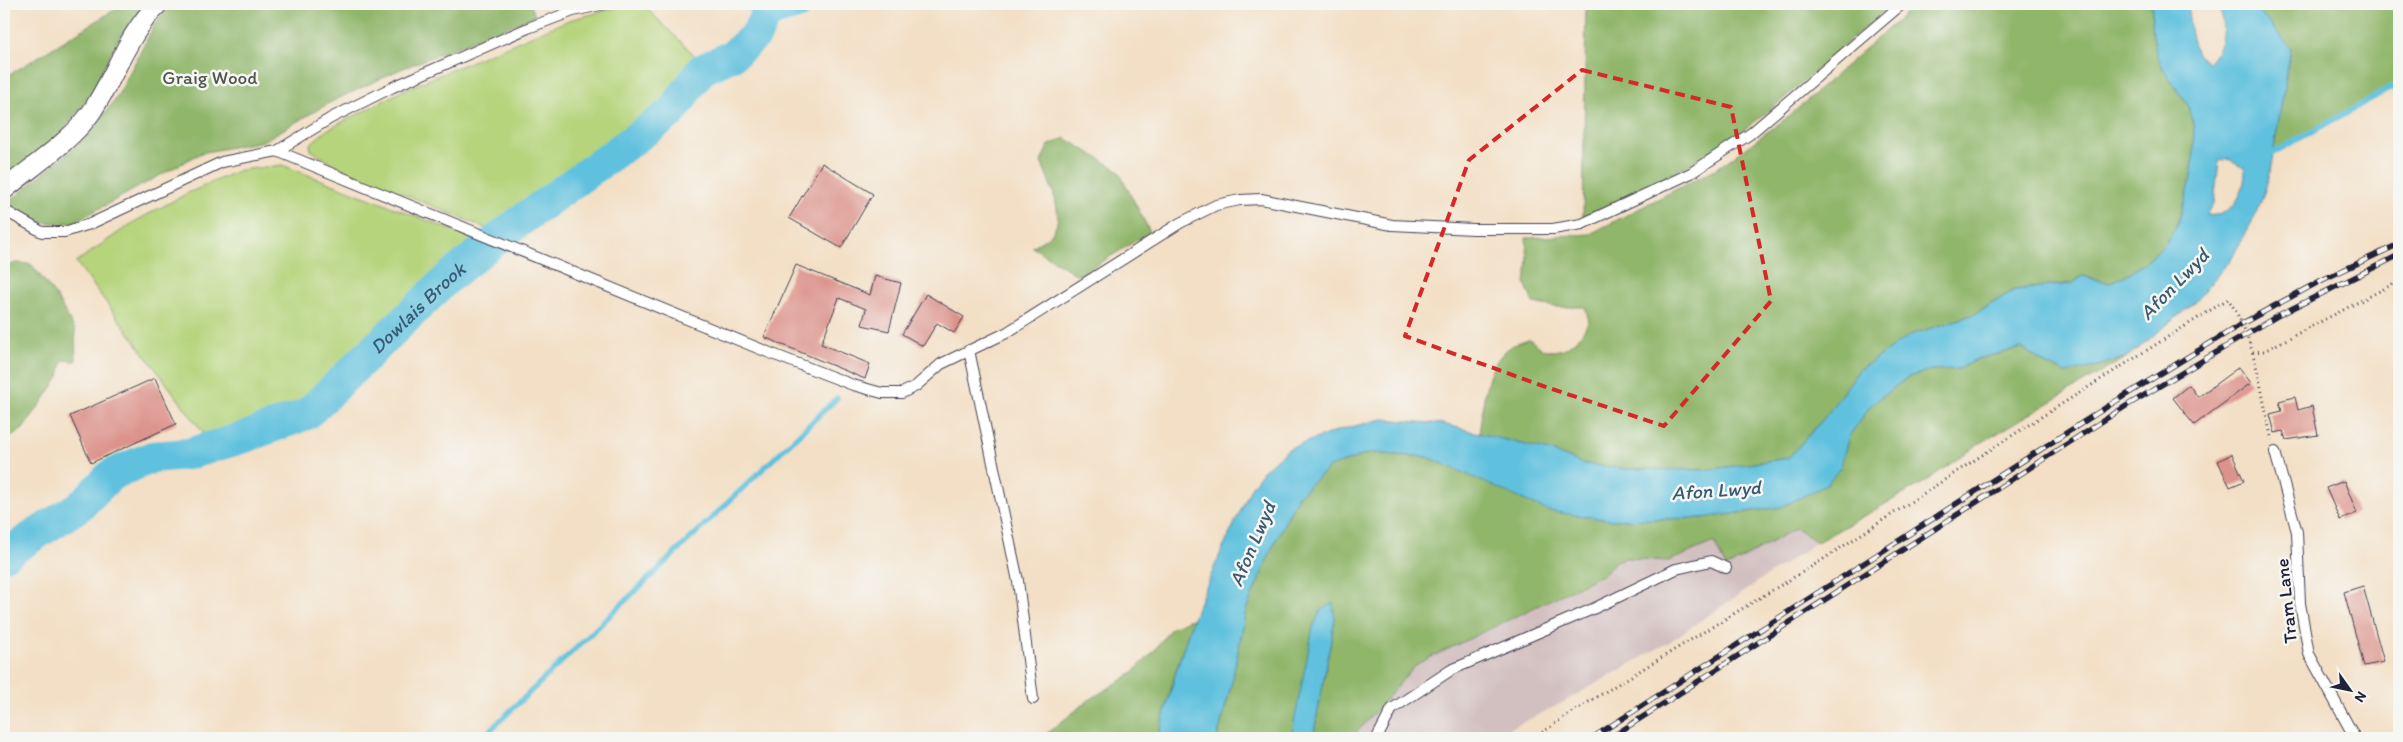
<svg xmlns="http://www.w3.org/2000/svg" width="2403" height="742" font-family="Itim,sans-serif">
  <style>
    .industrial { fill: #d2bfc0 }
    .green { fill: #b5d47b; stroke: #6c7b5b }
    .forest { fill: #90b66b; stroke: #596c53 }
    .water { fill: #60c1de; stroke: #41728c; fill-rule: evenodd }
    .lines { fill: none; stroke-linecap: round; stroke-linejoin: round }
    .stream { stroke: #60c1de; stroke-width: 5.5 }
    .river { stroke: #60c1de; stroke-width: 32 }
    .building { fill: #dc938b }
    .service-casing { stroke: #413e50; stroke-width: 12 }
    .minor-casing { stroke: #413e50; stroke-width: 21 }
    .path { stroke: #413e50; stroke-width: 3; stroke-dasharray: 1 4; stroke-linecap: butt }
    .service { stroke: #fff; stroke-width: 10 }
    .minor { stroke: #fff; stroke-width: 19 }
    .rail-casing { stroke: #22223b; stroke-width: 5.5 }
    .rail { stroke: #f6f6f2; stroke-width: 4; stroke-dasharray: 11; stroke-linecap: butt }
    .marked { fill: none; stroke: #d62828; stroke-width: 4; stroke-dasharray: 10 6; stroke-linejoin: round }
    .labels { text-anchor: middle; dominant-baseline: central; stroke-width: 5; stroke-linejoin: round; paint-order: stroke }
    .park-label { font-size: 19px; fill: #4e574e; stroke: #f6f6f2 }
    .street-label { font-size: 19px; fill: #22223b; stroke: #f6f6f2 }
    .water-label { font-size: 20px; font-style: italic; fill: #385a74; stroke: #f6f6f2 }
  </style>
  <rect width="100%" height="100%" fill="#f6f6f2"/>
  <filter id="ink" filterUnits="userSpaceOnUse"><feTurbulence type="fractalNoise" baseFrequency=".02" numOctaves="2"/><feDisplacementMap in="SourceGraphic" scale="10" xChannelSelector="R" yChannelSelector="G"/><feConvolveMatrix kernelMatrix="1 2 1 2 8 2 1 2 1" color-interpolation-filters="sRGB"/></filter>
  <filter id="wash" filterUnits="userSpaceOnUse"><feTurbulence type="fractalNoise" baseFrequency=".0096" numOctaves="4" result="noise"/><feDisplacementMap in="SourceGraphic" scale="20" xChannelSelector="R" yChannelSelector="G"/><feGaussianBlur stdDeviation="1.12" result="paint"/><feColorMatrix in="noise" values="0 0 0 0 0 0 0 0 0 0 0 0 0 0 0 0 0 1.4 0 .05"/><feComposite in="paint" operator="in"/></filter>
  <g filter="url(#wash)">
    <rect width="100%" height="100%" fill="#f3dfc5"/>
    <path class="industrial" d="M1796,528L1817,542L1669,642L1562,703L1491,738H1352L1417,664L1606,574L1615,561L1626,558L1669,561L1714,542L1726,568Z"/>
    <path class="green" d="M631,4H642L707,67L701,70L672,112L502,235L336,166L311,150L310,144L327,130L406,89L569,20Z
      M282,165L491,245L449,277L307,414L213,446L76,262L134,222L186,194L240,170Z"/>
    <path class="forest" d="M124,4H149L119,38L87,100L60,134L4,176V78Z
      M173,4H530L535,16L401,69L331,102L263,141L201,153L73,223H42L23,215L9,202L85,138L116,99L157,20Z
      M1586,4H1892C1838,50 1780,107 1722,145C1678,173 1631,195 1583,216Z
      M1916,4H2152C2152,35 2152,52 2170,80C2176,88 2185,98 2189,108C2203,141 2187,221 2163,246C2147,263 2131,273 2110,283L2083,276L2072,283L2014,290L1975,314L1910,335L1825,417L1788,458L1707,470L1629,469L1584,464L1554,452L1479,434C1485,396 1484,350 1529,339C1534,342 1541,349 1546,350C1566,355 1582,336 1589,321L1585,307H1555L1533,303L1525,283L1528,260L1526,238L1590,234L1719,167L1788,117Z
      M2252,4H2399V79L2396,85L2273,153L2291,48Z
      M1065,138L1118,170L1150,232L1079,276L1032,247C1038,243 1047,239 1052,233C1067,217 1048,179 1041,162L1048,146Z
      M16,263L31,264L56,296L75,330L76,361L63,360L58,379L23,429L4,442V267Z
      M2022,348L2045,364L2091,368L2127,357L1976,446L1923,483L1817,542L1796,528L1726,568L1714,542L1669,561L1626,558L1615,561L1606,573L1417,664L1352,738H1313L1335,618L1291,738H1217L1232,682L1246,610L1273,546L1298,496L1329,467L1371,453L1428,457L1459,470L1610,520L1703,518L1781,507L1840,468L1849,436L1872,403L1908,377L1931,370L1959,369L1977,359Z
      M1193,618L1176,671L1158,738H1041L1089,700L1130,675L1154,651L1171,628Z"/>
    <path class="water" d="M2152,4H2187L2191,35L2197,55L2208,62C2224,47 2226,25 2218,4H2252L2291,48L2269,178L2257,213L2231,259L2194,303L2127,357L2091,368L2066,373L2045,364L2022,348L1977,359L1959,369L1931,370L1908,377L1872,404L1849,436L1840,468L1826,485L1781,507L1703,518L1610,520L1548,511L1428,457L1371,453L1329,467L1298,496L1273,546L1246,610L1232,682L1217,738H1158L1176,671L1193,618L1217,561L1252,486L1264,470L1288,449L1339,430L1383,419L1443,424L1554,452L1584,464L1629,469L1707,470L1788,458L1825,417L1859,370L1910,335L1975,314L2014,290L2071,284L2083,276L2110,283C2131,273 2148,263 2163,246C2187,221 2203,141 2189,108C2185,98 2176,88 2170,80C2152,52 2152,35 2152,4ZM2229,159L2245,168C2246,191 2233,219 2207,215L2214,203L2219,161Z
      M1333,603L1335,618L1313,738H1291L1313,627L1321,610Z"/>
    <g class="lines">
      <path class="stream" d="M2273,153L2396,85L2399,98
        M482,738L837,398"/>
      <path class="river" id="s1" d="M4,555L81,505L111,475L152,457L188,454L245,437L307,414L449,277L520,221L672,112L701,70L733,55L756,35L767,13L797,4"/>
    </g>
    <g id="blocks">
      <path class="building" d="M822,163L873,194L841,248L789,218Z
        M796,265L870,295L875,276L901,283L889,331L862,325L866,309L839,298L821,344L870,364L865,379L764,337Z
        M926,294L964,317L954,333L937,323L923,346L902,334Z
        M2239,367L2251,383L2194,425L2173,398L2189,385L2198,397Z
        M155,378L176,424L91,463L70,416Z
        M2295,397L2298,410L2312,406L2318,435L2286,440L2283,431L2275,433L2270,414L2282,411L2279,401Z
        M2232,454L2244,481L2230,487L2218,461Z
        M2344,481L2357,513L2340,520L2326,488Z
        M2363,586L2384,662L2364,666L2344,592Z"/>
    </g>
  </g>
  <g filter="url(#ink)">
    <use href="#blocks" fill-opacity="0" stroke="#413e50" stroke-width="1"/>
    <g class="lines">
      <defs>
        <path id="service" d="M277,151L770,353L853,385L882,393H902L916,386L941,364L1006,333L1180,223L1216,205L1240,200L1261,199L1392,225L1473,229H1553L1582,224L1691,173L1750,134L1902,4
          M4,210L42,232H64L90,224L222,162L277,151L331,118L393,87L528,28L573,11L605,4
          M969,350L1018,581L1033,699
          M2275,452L2297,532L2300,603L2309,654L2355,738
          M1377,738L1392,709L1451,670L1595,608L1676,569L1711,561L1726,568"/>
        <path id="minor" d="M4,190C31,167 70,142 90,114C115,78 126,36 158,4"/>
      </defs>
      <use href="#service" class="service-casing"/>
      <use href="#minor" class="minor-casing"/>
      <path class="path" d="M2253,352L2264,351L2399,281
        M1534,738L1572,712L1819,562L2019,431L2228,299C2257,341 2260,391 2272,440"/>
      <use href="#service" class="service"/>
      <use href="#minor" class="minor"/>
      <defs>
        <path id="rail" d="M1592,738L2116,401L2243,323L2322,280L2399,244
          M1610,738L2126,406L2279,315L2399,255"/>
      </defs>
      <use href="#rail" class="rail-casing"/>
      <use href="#rail" class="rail"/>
    </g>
  </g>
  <path class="marked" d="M1582,70L1731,107L1771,301L1664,426L1543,386L1405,336L1469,160Z"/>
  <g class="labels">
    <g class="park-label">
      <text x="210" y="77">Graig Wood</text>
    </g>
    <g class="street-label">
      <text transform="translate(2286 601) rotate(-96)">Tram Lane</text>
    </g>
    <g class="water-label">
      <text transform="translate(2174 284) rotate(-46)">Afon Lwyd</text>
      <text stroke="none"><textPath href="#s1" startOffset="494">Dowlais Brook</textPath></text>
      <text transform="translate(1716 490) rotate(-4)">Afon Lwyd</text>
      <text transform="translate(1252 544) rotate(-67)">Afon Lwyd</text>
    </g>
  </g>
  <rect width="2403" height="742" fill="none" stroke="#f6f6f2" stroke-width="20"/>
  <g transform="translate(2350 690) rotate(123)" stroke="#f6f6f2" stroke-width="4" paint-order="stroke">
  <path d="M0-4L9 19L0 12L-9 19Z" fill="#22223b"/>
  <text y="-8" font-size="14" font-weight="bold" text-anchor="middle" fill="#22223b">N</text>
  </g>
</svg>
